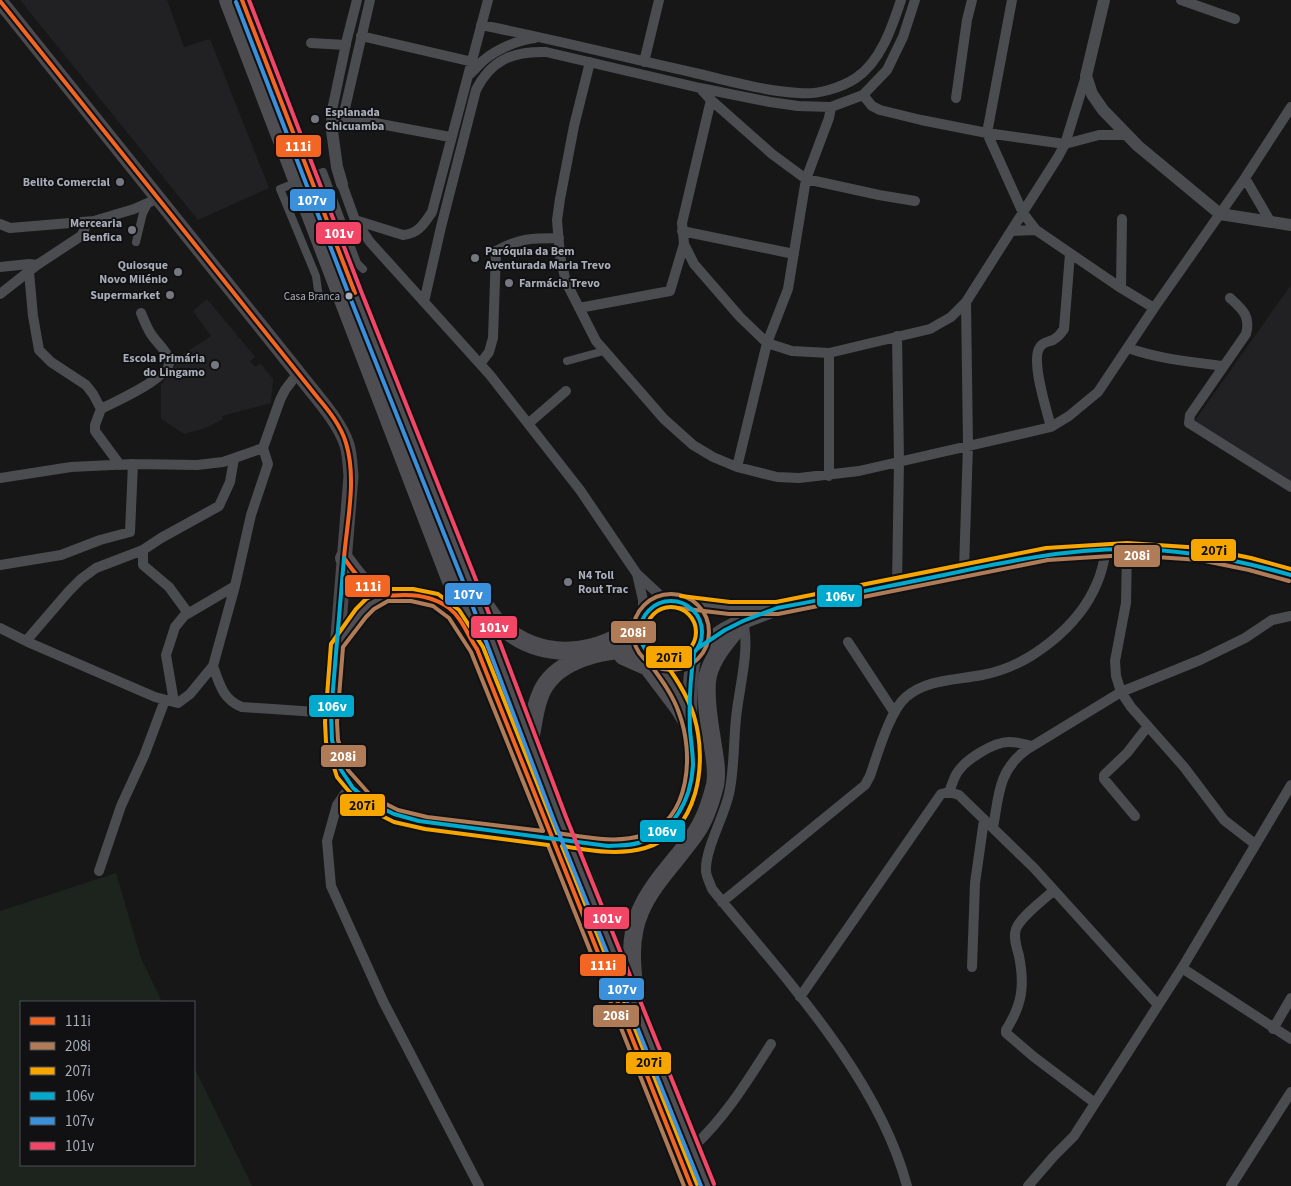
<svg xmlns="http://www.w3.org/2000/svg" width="1291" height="1186" font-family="'Source Sans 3',sans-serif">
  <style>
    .built { fill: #212123 }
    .green { fill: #1d241e }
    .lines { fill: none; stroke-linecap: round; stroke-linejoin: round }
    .pedestrian { stroke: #4b4c50; stroke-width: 8 }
    .minor { stroke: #4b4c50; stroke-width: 10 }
    .tertiary { stroke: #4b4c50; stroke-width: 12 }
    .secondary { stroke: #4a4a4e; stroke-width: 15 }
    .primary { stroke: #4d4f52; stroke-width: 16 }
    .trunk { stroke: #4e4e52; stroke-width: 18 }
    .pedestrian-bridge { stroke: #4b4c50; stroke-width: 8 }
    .trunk-bridge { stroke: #4e4e52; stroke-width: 18 }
    .bus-1-casing { stroke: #111113; stroke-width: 8 }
    .bus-2-casing { stroke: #111113; stroke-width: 8 }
    .bus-3-casing { stroke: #111113; stroke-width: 8 }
    .bus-4-casing { stroke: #111113; stroke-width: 8 }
    .bus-5-casing { stroke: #111113; stroke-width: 8 }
    .bus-6-casing { stroke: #111113; stroke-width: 8 }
    .bus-1 { stroke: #f26522; stroke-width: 4 }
    .bus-2 { stroke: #b07c57; stroke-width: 4 }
    .bus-3 { stroke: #f7a600; stroke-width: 4 }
    .bus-4 { stroke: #00a9ce; stroke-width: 4 }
    .bus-5 { stroke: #3a90db; stroke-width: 4 }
    .bus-6 { stroke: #f34667; stroke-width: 4 }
    .poi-dot { fill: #757880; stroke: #111113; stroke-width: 2 }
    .bus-dot { fill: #a8adb8; stroke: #111113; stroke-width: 2 }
    .labels { text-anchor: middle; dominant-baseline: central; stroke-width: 4; stroke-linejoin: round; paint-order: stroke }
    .bus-label { font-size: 11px; fill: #a8adb8; stroke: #111113; text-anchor: end }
    .poi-label { font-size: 12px; font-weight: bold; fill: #a8adb8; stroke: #111113; text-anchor: end }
    .line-badge { stroke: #111113; stroke-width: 2 }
    .badge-label { font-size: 14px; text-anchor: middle; font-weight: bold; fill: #fff }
    .pale-badge-label { font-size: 14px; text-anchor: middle; font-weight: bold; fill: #111 }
  </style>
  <rect width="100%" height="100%" fill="#171717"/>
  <path class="built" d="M20,0H167L184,47L210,39L269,188L198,220Z
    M1291,285V491L1191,426Z
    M207,299L255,357L250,361L255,367L260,363L273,379L271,403L222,416L223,419L206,428L184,434L161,419V385L183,354L211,336L193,311Z"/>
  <path class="green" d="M116,873L141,958L162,1002H21V1165H194V1067L252,1186H0V911Z"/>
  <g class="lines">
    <path class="pedestrian" d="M136,242L143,213L149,202
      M567,361L604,351"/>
    <path class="minor" d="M1012,0L987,133L1023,213L1036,230L1121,288L1154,308
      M1181,0L1235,19
      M481,25C553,39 623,57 695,73C729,81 764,91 799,93C817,95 841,88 856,78C881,61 892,27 901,0
      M361,36L473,62
      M311,43L346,45
      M590,62L574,126L560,199L557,220L560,256L566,282L596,341L664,419L693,445L713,457L737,467L777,477L799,478L859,471L1051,427L1069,416L1098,392L1154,308L1245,178L1291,107
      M644,62L659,0
      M470,74C475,70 479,64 484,60C497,49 518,40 535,38
      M700,88L711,100L682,223L684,244L694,264L740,317L767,343L792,351L829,353L930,329L951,317L966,302L1058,157L1065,144L1086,76
      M863,95L872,106L880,110L921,120L987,133L1065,144L1099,135H1126
      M956,98L967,20L972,0
      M711,100L772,154L806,179L879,195L915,201
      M343,117L450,137
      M332,131L343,117L370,0
      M332,131L331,115L347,39L357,0
      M1245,178L1270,221
      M342,184L355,220L370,242L490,375L580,490L637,574L666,601
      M355,220L403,235C418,234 424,224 432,212L488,0
      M0,224L10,228L94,221L134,209L159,198
      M682,231L794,254
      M1012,231L1036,230
      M0,267L29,264L37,265
      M29,272L33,316L39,350L51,362L86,385L93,394L101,409
      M1121,288L1122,219
      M0,294L37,265L81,236L84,231L86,222
      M1230,298C1242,309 1251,316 1246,334L1190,415L1189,423L1291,487
      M424,302L441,227L476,90C491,60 513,51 546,52L700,88L770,102L798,106L831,107L863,95L887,70L903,37L915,0
      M579,308L670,291L684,244
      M897,336L899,461L897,584
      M1128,348C1159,359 1191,362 1224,366
      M480,364L489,352L493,338L496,251C520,238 532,238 559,238
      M529,423L566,391
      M1051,427C1047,411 1030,360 1040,347C1043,342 1048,342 1053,340C1058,337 1061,334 1064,329L1070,254
      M120,465L95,431V425L101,409C114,402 175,376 169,359C166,350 156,342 151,334C147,328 144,320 141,313
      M737,467L767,343L788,289L806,179L829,118L831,107
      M829,476V353
      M0,478L71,467L133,464L197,465L223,462L263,448
      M1127,549L1126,603L1115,661L1116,676L1121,692L1131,707L1184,767L1224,820L1255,844
      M143,550V565L169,587L188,613
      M0,565L61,555L100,540L130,532L133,464
      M964,570L968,445L966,302
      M637,574L643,600V617
      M742,620C751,643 740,685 737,710C733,738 735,767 729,794C724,817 705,849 706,871C706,876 710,883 712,889C783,976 878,1076 907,1186
      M0,628L30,643L155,697L178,703L190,694L213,666L235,586L251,515L268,464L263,448L280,400L285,390L298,373
      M26,641L69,591L81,579L96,568L143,550L161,538L219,506L230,482L234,459
      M848,642L894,712
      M213,666C219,683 223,700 242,707L332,713
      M174,702L166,655L175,627L184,616L235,586
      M351,785L337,805L327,841L331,886L383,1001L479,1186
      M949,792C952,786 953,779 957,773C965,760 993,742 1009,742C1018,742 1025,744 1032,746
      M1135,816L1104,779V775L1127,753L1148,726
      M993,828C999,795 998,771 1026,750L1121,692L1200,660L1245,638L1272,620L1291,616
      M99,871L121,806L144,756L165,700
      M1054,890C1044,900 1021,916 1016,929C1013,938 1017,948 1019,956C1025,986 1022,1005 1006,1030V1033L1034,1057L1095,1103
      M722,902L865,785L870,776C877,756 890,710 906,697C927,679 956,680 982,675C1028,667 1079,627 1097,583C1102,572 1104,562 1106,550
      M972,967L975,883L984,820
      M1182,968L1291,1039
      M800,997L941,794L949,792L959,795L1034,868L1158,1005
      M1273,1029L1291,998
      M693,1147C725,1118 748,1080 771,1044
      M1028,1186L1054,1156L1074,1136L1182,968L1291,785
      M1231,1186L1291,1092"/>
    <path class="tertiary" d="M1104,0L1086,76L1092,94L1103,110L1138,146L1220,214L1291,225
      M332,131L337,167L342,184"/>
    <path class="secondary" d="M0,1L298,373C314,394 339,420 347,445C350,455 350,466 351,476L331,722L332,741L342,773L351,785L368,802L396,816L426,823L608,846C618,845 629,846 639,843C676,834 691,801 693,764C693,752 690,739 690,726C689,702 690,678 694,654
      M655,660L673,683L683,708"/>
    <path class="primary" d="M640 632a31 31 0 1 1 62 0a31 31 0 1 1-62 0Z
      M682,603L730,608H765
      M698,648L725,630L743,621L777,608C833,598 889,586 944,575C1005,562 1065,549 1127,549C1183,549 1239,559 1291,575"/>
    <path class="trunk" d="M228,0L477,649L545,820
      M242,0L355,293L474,592L560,819
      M344,558C355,573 367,592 387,595C395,597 403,595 410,595C434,596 449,607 462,625
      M485,606C490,612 494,620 500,625C543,663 598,656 641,622
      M337,645C353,623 362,609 386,595
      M623,656L648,667L679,708L690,726
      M530,740C534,722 535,700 546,684C564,657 618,643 648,654
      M567,878L691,1186
      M586,880L708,1186
      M636,1006C633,974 627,942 640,912C652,883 677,860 695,834C705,820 711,801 715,785C718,771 714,754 712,740C709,722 704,693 708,675C713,655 730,637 743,621"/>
    <path class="pedestrian-bridge" d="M319,298L316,276L280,189L323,172L357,263L363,269"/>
    <path class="trunk-bridge" d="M560,819L586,880
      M545,820L567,878"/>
    <defs>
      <path id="bus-1" d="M242,0L355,293
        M0,1L318,398C329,411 341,426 346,443C357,479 347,522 344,558C353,571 364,586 379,593C388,597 396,595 405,595C420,595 437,599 449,608C462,618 468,636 477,649L691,1186"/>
      <path id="bus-2" d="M633 632a38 38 0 1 1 76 0a38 38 0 1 1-76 0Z
        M388,601H411L433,606L449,618L471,652L543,831L427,817L398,810L372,797L348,770L338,740L337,722L343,647L366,617L374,609Z
        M679,608L729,614H778L1048,560L1127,555L1200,560L1249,570L1289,581
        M557,833C585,837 616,844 644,835C691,819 694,753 679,713C673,695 661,679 650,664
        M548,845L684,1186"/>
      <path id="bus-3" d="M681,596L730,602H776L1046,548L1127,543L1202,548L1251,558L1291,569
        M646 632a25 25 0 1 1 50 0a25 25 0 1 1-50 0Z
        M660,656C674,675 687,694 694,716C708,763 699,832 645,848C617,856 589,850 562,846L697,1184
        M548,845L425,829L394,822L364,807L347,789L337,777L326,742L325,722L331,644L356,609L366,599L385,589H413L438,594L459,610L483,647L557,833"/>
      <path id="bus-4" d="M344,558L331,713L332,740L339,767L353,788L371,803L394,814L419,821L608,846C618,845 629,846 638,843C674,833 691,800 693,765C693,753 691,742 690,730C689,705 690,679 694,654
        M640 632a31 31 0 1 1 62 0a31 31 0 1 1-62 0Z
        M698,648L725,630L743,621L777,608C833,598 888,586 944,575C1004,562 1065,549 1127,549C1183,549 1238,560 1291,575"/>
      <path id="bus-5" d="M236,2L349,295L468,594L554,821L701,1186"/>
      <path id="bus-6" d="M249,0L361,291L480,590L566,817L714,1184"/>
    </defs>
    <use href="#bus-1" class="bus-1-casing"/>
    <use href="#bus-2" class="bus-2-casing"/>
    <use href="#bus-3" class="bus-3-casing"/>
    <use href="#bus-4" class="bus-4-casing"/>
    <use href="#bus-5" class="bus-5-casing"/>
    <use href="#bus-6" class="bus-6-casing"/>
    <use href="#bus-1" class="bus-1"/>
    <use href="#bus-2" class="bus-2"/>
    <use href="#bus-3" class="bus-3"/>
    <use href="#bus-4" class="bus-4"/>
    <use href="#bus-5" class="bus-5"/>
    <use href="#bus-6" class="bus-6"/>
  </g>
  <g class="poi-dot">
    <circle cx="315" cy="119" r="5"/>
    <circle cx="120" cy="182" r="5"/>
    <circle cx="132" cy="230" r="5"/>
    <circle cx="475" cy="258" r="5"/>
    <circle cx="178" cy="272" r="5"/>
    <circle cx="509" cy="283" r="5"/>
    <circle cx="170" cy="295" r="5"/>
    <circle cx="215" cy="365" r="5"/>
    <circle cx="568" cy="582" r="5"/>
  </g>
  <circle class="bus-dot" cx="349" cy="296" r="4.5"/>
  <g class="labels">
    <g class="bus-label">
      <text x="340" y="296">Casa Branca</text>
    </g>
    <g class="poi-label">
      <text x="325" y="112" text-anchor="start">Esplanada<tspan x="325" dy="14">Chicuamba</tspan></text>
      <text x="110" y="182">Belito Comercial</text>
      <text x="122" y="223">Mercearia<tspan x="122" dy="14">Benfica</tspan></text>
      <text x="485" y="251" text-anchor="start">Paróquia da Bem<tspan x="485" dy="14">Aventurada Maria Trevo</tspan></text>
      <text x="168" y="265">Quiosque<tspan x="168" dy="14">Novo Milénio</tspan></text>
      <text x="519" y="283" text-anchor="start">Farmácia Trevo</text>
      <text x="160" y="295">Supermarket</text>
      <text x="205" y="358">Escola Primária<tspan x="205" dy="14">do Lingamo</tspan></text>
      <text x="578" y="575" text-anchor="start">N4 Toll<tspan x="578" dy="14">Rout Trac</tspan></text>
    </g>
  </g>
  <g class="line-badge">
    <rect x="275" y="134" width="47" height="24" rx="5" fill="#f26522"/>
    <rect x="289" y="188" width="47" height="24" rx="5" fill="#3a90db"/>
    <rect x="315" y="221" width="47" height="24" rx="5" fill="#f34667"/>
    <rect x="1190" y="538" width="47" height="24" rx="5" fill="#f7a600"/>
    <rect x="1113" y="544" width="48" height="24" rx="5" fill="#b07c57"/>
    <rect x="344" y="574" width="47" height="24" rx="5" fill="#f26522"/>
    <rect x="444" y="582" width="48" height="24" rx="5" fill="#3a90db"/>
    <rect x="816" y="584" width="47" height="24" rx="5" fill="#00a9ce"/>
    <rect x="470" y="615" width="48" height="24" rx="5" fill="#f34667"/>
    <rect x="610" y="620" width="47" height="24" rx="5" fill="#b07c57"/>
    <rect x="645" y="645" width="48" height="24" rx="5" fill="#f7a600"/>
    <rect x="308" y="694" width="47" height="24" rx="5" fill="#00a9ce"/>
    <rect x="320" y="744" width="47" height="24" rx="5" fill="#b07c57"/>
    <rect x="339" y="793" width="47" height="24" rx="5" fill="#f7a600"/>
    <rect x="639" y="819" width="47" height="24" rx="5" fill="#00a9ce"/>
    <rect x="583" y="906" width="47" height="24" rx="5" fill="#f34667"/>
    <rect x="579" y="953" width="48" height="24" rx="5" fill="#f26522"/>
    <rect x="598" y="977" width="47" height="24" rx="5" fill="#3a90db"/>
    <rect x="592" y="1004" width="48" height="24" rx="5" fill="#b07c57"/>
    <rect x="625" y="1051" width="47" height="24" rx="5" fill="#f7a600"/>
  </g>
  <g class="badge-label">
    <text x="298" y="151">111i</text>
    <text x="312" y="205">107v</text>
    <text x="339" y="238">101v</text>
    <text x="1137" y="560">208i</text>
    <text x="368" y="591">111i</text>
    <text x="468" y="599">107v</text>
    <text x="840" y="601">106v</text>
    <text x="494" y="632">101v</text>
    <text x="633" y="637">208i</text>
    <text x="332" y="711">106v</text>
    <text x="343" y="761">208i</text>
    <text x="662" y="836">106v</text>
    <text x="607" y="923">101v</text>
    <text x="603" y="970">111i</text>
    <text x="622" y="994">107v</text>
    <text x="616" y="1020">208i</text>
  </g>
  <g class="pale-badge-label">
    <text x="1214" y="555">207i</text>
    <text x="669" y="662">207i</text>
    <text x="362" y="810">207i</text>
    <text x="649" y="1067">207i</text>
  </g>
  <rect x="20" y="1001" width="175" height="165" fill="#111113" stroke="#4d4f55"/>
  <rect x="30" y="1017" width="25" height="8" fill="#f26522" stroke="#4d4f55"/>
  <text x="65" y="1026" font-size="15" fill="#a8adb8">111i</text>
  <rect x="30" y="1042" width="25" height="8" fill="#b07c57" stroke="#4d4f55"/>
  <text x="65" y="1051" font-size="15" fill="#a8adb8">208i</text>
  <rect x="30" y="1067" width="25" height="8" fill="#f7a600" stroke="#4d4f55"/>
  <text x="65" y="1076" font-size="15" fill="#a8adb8">207i</text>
  <rect x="30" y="1092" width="25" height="8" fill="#00a9ce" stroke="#4d4f55"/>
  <text x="65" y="1101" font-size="15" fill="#a8adb8">106v</text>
  <rect x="30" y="1117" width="25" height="8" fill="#3a90db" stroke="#4d4f55"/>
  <text x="65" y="1126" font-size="15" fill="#a8adb8">107v</text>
  <rect x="30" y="1142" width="25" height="8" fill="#f34667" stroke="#4d4f55"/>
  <text x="65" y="1151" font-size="15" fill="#a8adb8">101v</text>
</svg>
